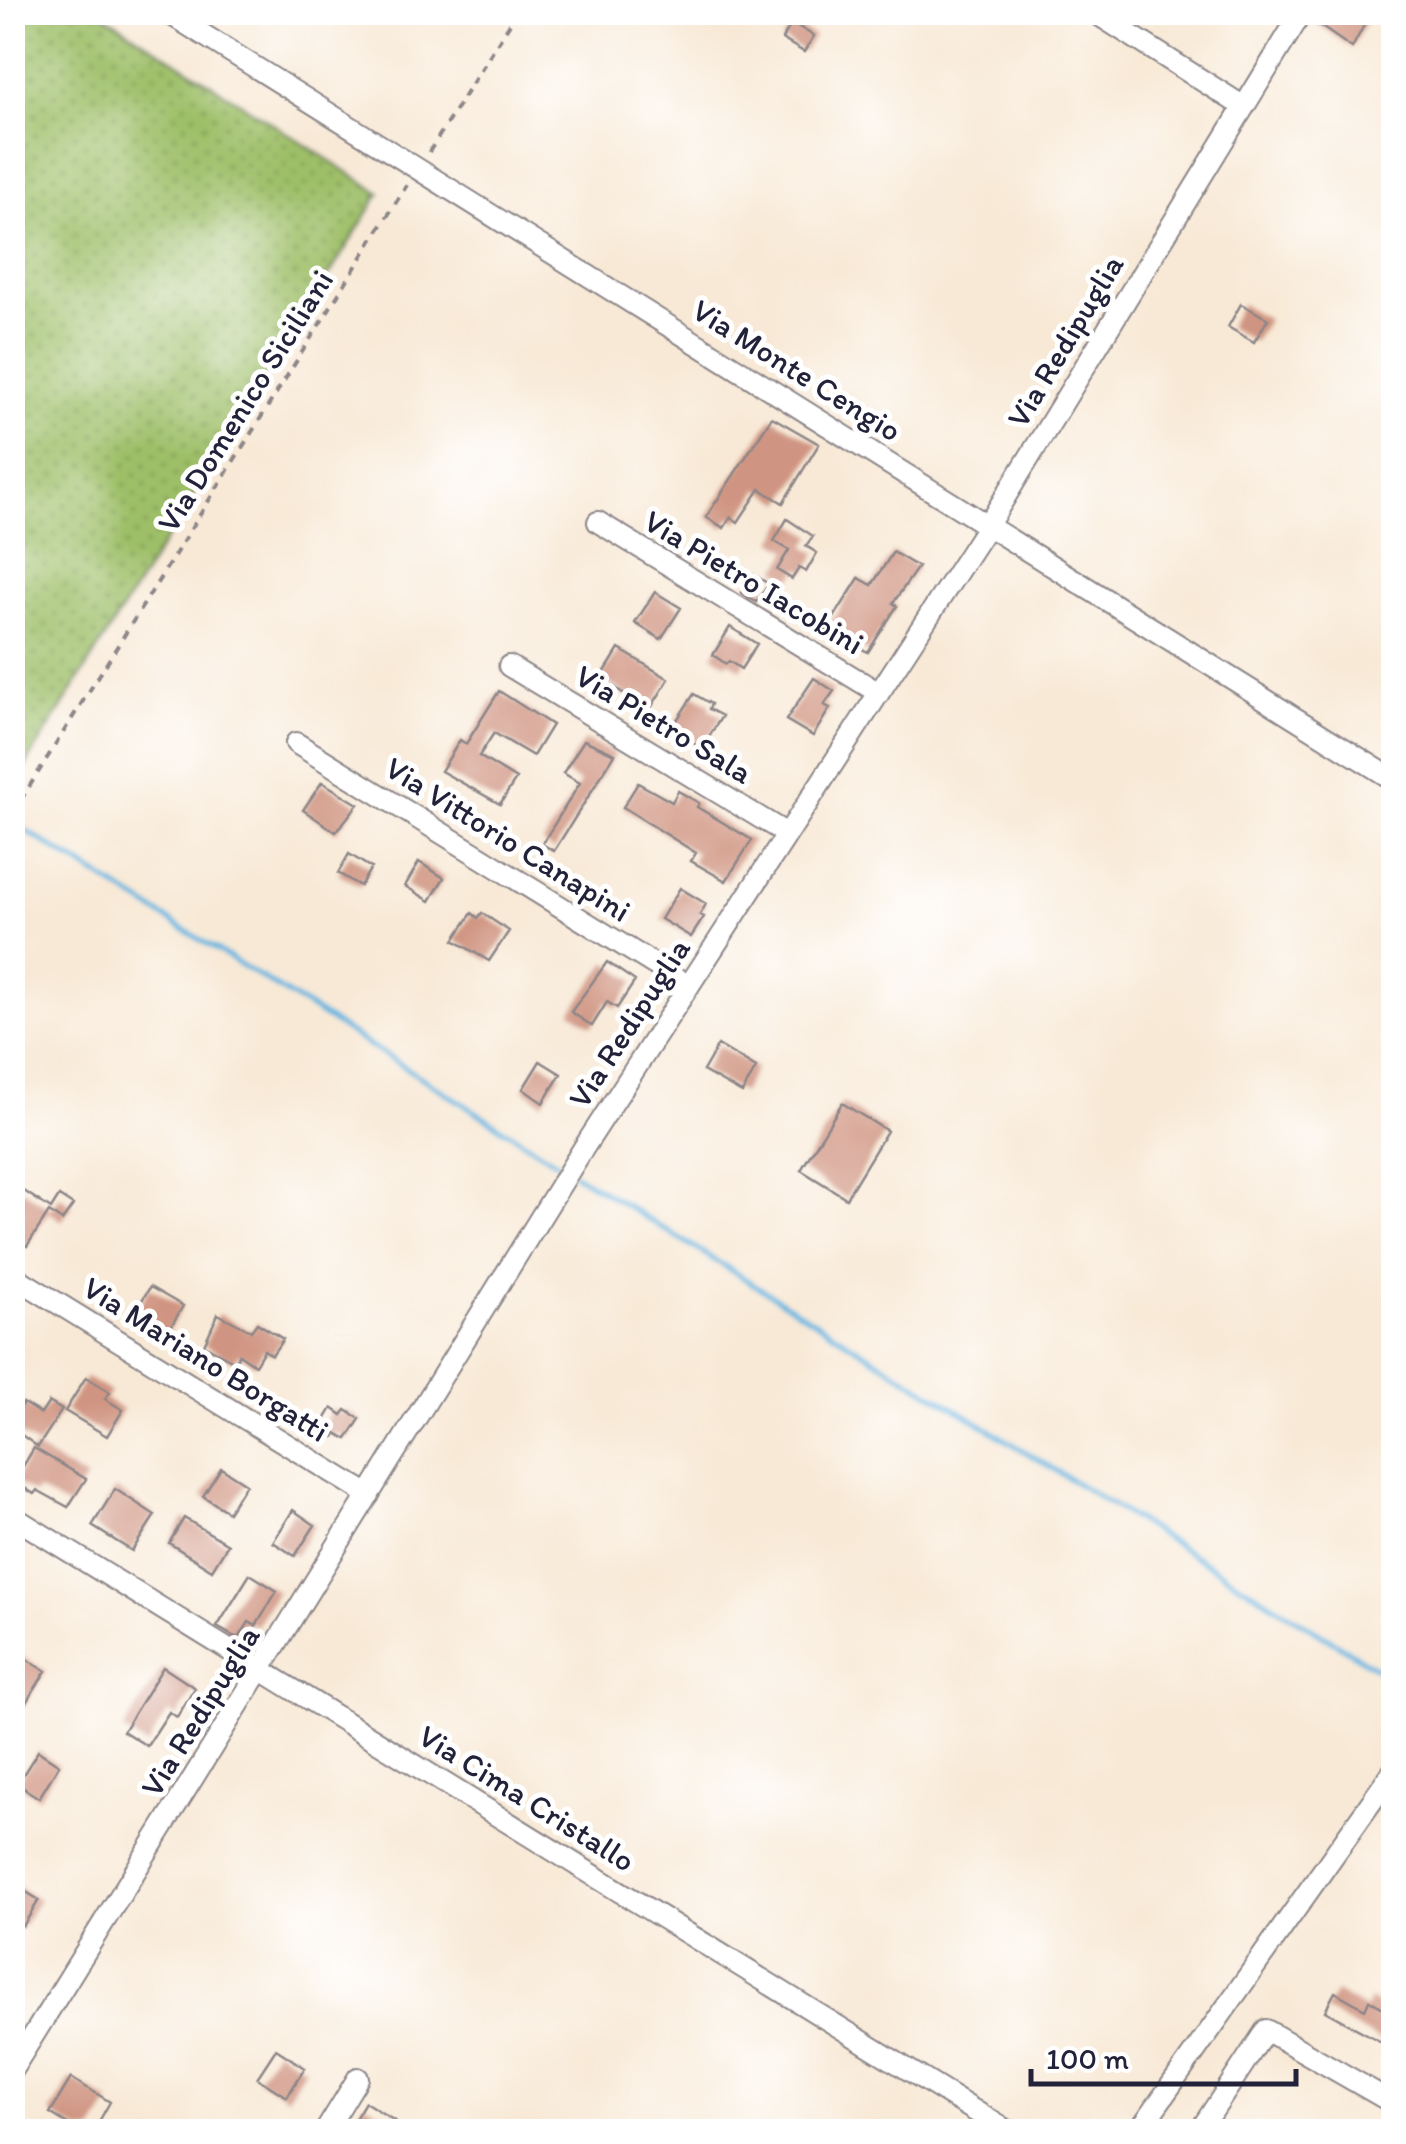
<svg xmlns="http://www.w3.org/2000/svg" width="1406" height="2144" font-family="Itim,sans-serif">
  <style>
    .grass { fill: url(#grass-dots); stroke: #607052; stroke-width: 2.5 }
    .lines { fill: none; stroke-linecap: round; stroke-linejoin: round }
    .stream { stroke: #66b5e0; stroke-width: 5 }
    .building { fill: #d09582 }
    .minor-casing { stroke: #8d8688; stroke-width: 24 }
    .path { stroke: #8d8688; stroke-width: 4; stroke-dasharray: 8 8; stroke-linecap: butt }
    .minor { stroke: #fff; stroke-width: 20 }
    .labels { text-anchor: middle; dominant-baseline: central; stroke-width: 10; stroke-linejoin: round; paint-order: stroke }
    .street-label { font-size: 32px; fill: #22223b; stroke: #fff }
  </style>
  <defs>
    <pattern id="grass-dots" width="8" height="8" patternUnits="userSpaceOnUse" patternTransform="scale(2.5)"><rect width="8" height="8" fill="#9ebf68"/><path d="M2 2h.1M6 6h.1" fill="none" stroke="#809b57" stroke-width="1.8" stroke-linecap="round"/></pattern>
  </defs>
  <rect width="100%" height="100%" fill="#fff"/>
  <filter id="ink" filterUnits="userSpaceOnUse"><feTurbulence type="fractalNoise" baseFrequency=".01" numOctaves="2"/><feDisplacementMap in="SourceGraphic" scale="20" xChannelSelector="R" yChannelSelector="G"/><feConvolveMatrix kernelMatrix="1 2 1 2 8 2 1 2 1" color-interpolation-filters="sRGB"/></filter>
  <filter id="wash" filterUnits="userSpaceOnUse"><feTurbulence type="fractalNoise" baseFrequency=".0048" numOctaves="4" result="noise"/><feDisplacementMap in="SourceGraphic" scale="40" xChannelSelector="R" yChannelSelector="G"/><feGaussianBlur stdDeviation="2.25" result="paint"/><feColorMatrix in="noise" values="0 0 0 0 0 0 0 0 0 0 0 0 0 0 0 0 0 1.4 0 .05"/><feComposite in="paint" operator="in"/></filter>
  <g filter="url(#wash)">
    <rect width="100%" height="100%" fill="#f8e9d6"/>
    <path class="grass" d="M13,12L101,13L380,193L13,786Z"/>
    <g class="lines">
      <path class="stream" d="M12,822L566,1168
        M575,1174L1394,1679"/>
    </g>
    <g id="blocks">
      <path class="building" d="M1316,12H1371L1352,48L1313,21Z
        M792,23L814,36L804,52L782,39Z
        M1241,304L1268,319L1254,342L1228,327Z
        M772,417L819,444L783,503L760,489L738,522L731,517L724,528L706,517Z
        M787,519L813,536L806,546L817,553L806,572L799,568L792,579L777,570L789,550L774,541Z
        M893,552L918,567L893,603L897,606L868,652L826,630L859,578L872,585Z
        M754,575L769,584L756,602L742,593Z
        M655,592L681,608L661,639L635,623Z
        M730,627L757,644L741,669L729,661L726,664L713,655Z
        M619,649L669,679L649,711L601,678Z
        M814,678L834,691L824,705L830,708L813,736L786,720Z
        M499,691L552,725L533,756L494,733L479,756L516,779L500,804L441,771L460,740L466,744Z
        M694,694L711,704L709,709L722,716L702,748L686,740L689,735L673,726Z
        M584,740L615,754L554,851L542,844L580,783L563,773Z
        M322,782L358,804L336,832L303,810Z
        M638,783L672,802L678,791L699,803L697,807L752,840L726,881L691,861L696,853L623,807Z
        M349,854L371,868L360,886L338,873Z
        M419,862L444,878L430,901L405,886Z
        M680,888L706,904L700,915L704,917L691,937L661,919Z
        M472,913L478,918L482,913L509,931L489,961L454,940Z
        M607,962L635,981L617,1008L607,1002L592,1026L571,1012Z
        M718,1045L756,1068L742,1093L703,1071Z
        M540,1061L561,1074L543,1103L523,1089Z
        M842,1103L887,1131L846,1198L801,1170Z
        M12,1183L51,1209L59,1196L73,1205L62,1221L49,1212L27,1246L12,1236Z
        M150,1287L183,1306L166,1335L133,1315Z
        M218,1314L251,1331L257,1323L283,1339L272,1355L264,1350L255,1365L239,1354L235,1362L204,1345Z
        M86,1377L110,1392L105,1399L123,1410L107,1436L65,1411Z
        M49,1402L62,1410L38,1447L16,1431L20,1424L13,1419L23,1403L41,1414Z
        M332,1408L342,1415L346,1410L360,1419L347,1439L336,1433L334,1437L320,1428Z
        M34,1448L86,1479L68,1507L37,1490L34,1494L14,1481Z
        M221,1468L246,1484L228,1512L203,1496Z
        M115,1489L155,1515L132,1551L92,1526Z
        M293,1510L315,1525L295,1556L273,1542Z
        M184,1518L228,1544L212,1570L169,1543Z
        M250,1574L277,1591L256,1626L249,1622L239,1638L233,1636L217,1627Z
        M23,1657L46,1671L12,1725V1675Z
        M163,1667L195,1688L177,1717L169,1712L147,1746L123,1731Z
        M38,1751L59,1765L39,1798L17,1784Z
        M12,1883L39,1900L23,1926L12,1920Z
        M1335,1992L1365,2009L1369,2000L1394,2014V2049L1325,2011Z
        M276,2049L305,2068L287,2097L257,2078Z
        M71,2078L110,2102L93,2132H81L50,2113Z
        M365,2102L412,2132H347Z"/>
    </g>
  </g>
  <g filter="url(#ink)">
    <use href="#blocks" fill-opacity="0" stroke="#8d8688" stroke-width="2.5"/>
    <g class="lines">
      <defs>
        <path id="minor" d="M167,12L1394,780
          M1094,12L1244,107
          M598,522L879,693
          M509,666L787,834
          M296,743L689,986
          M12,1275L369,1495
          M12,1516L1009,2132
          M12,2070L583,1149L988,525L1302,12
          M325,2132L358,2078
          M1138,2132L1394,1770
          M1199,2132L1266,2030L1386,2099L1394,2087"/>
      </defs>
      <use href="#minor" class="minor-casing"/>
      <path class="path" d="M429,152L517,12
        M12,814L407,185"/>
      <use href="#minor" class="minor"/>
    </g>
  </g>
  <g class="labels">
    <g class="street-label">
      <text transform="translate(1065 341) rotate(-59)">Via Redipuglia</text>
      <text transform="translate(797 370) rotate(32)">Via Monte Cengio</text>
      <text transform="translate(245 401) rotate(-58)">Via Domenico Siciliani</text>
      <text transform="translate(754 582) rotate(31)">Via Pietro Iacobini</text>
      <text transform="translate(664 724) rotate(31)">Via Pietro Sala</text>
      <text transform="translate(508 839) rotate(32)">Via Vittorio Canapini</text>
      <text transform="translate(629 1023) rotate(-57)">Via Redipuglia</text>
      <text transform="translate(206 1359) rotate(32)">Via Mariano Borgatti</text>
      <text transform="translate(200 1711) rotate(-58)">Via Redipuglia</text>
      <text transform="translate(527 1798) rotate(32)">Via Cima Cristallo</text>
    </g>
  </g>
  <rect width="1406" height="2144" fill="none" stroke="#fff" stroke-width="50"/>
  <path d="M1031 2069v15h265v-15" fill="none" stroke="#22223b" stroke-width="5"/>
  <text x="1046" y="2069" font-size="30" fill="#22223b" stroke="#ffffff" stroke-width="8" paint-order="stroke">100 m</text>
</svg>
